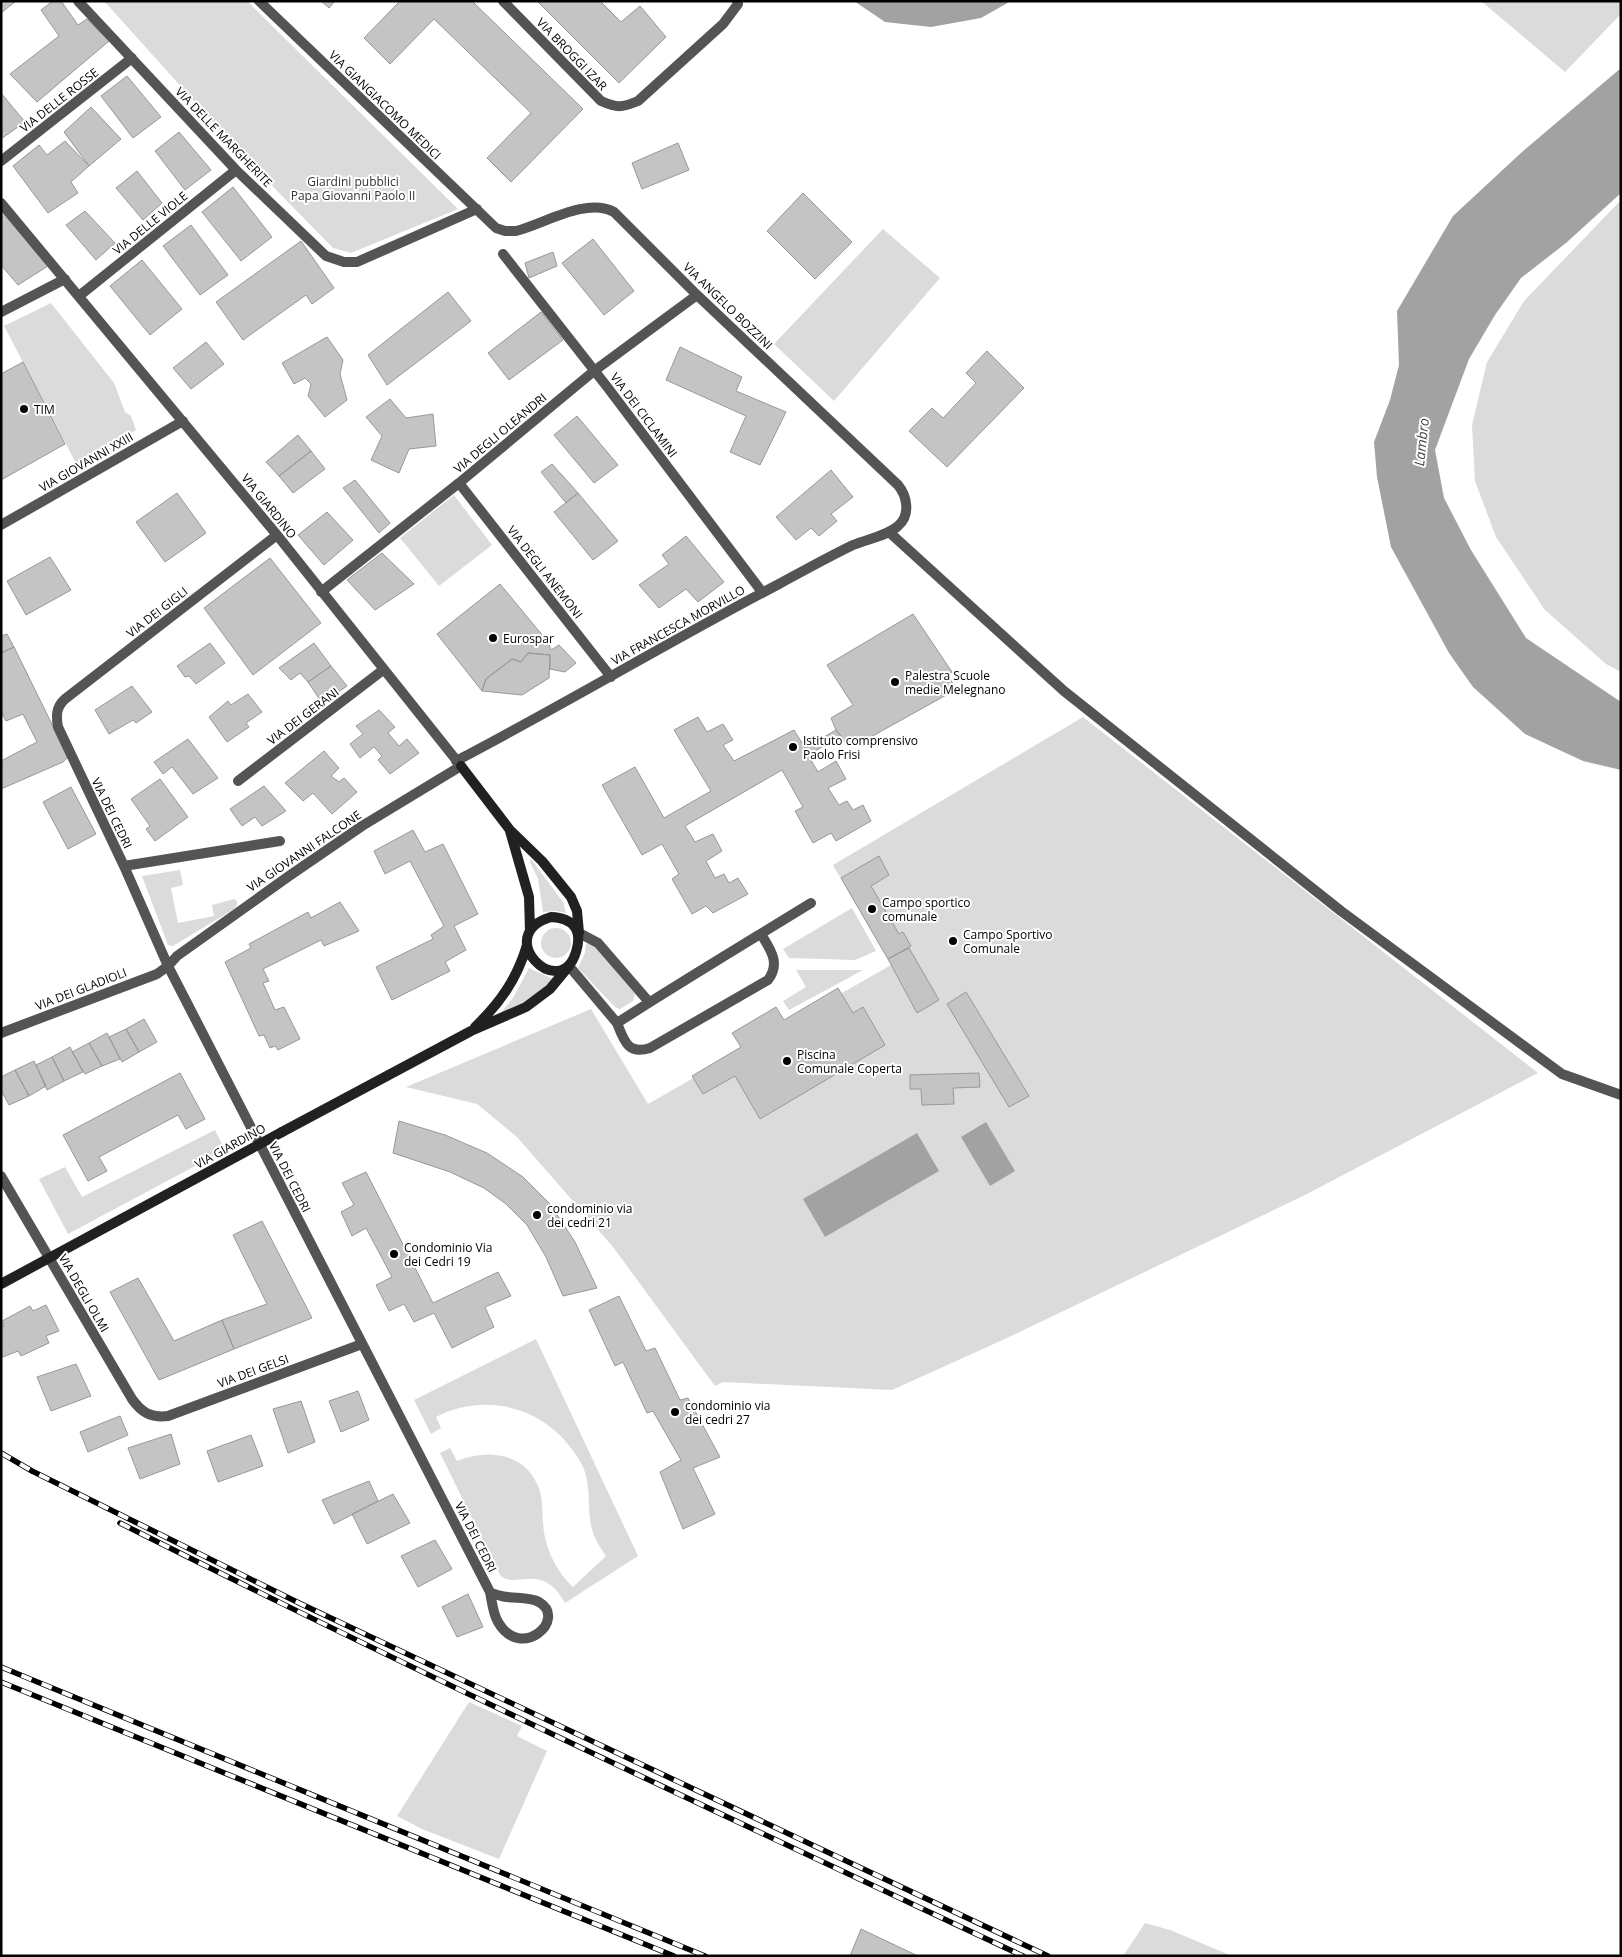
<svg xmlns="http://www.w3.org/2000/svg" width="1622" height="1957" font-family="'Open Sans',sans-serif">
  <style>
    .green { fill: #dbdbdb }
    .water { fill: #a2a2a2 }
    .building { fill: #c4c4c4; stroke: #989898 }
    .lines { fill: none; stroke-linecap: round; stroke-linejoin: round }
    .lane { stroke: #545454; stroke-width: 10 }
    .street { stroke: #545454; stroke-width: 10 }
    .secondary { stroke: #212121; stroke-width: 10 }
    .rail-casing { stroke: #000; stroke-width: 5.5 }
    .rail { stroke: #fff; stroke-width: 4; stroke-dasharray: 11; stroke-linecap: butt }
    .secondary-bridge { stroke: #212121; stroke-width: 10 }
    .poi-dot { fill: #000; stroke: #fff; stroke-width: 2 }
    .labels { text-anchor: middle; dominant-baseline: central; stroke-width: 4; stroke-linejoin: round; paint-order: stroke }
    .street-label { font-size: 12px; fill: #000; stroke: #fff }
    .park-label { font-size: 12px; fill: #323232; stroke: #fff }
    .poi-label { font-size: 12px; fill: #000; stroke: #fff; text-anchor: start }
    .water-label { font-size: 14px; font-style: italic; fill: #434343; stroke: #fff }
  </style>
  <rect width="100%" height="100%" fill="#fff"/>
  <path class="green" d="M104,1H247L458,209L351,253L333,248L248,161Z
    M1481,1H1621V14L1565,72Z
    M1621,200V672L1606,664L1545,610L1496,537L1475,481L1472,425L1487,362L1524,301Z
    M883,229L940,278L834,401L774,344Z
    M51,303L114,383L125,412L131,416L136,430L77,465L4,326Z
    M454,495L492,545L439,586L400,538Z
    M1083,717L1538,1073L1301,1197L1007,1338L892,1390L723,1382L715,1386L613,1247L517,1137L477,1104L406,1087L591,1009L648,1104L891,965L833,865Z
    M531,859L563,902L566,913L556,911L543,912L538,879L530,862Z
    M180,870L183,885L171,888L178,923L214,916L212,905L234,899L237,901V905L234,909L173,946L168,945L142,876Z
    M852,908L876,951L855,960L789,958L783,949Z
    M541 943a15 15 0 1 1 30 0a15 15 0 1 1-30 0Z
    M586,943L594,946L635,994L633,1001L620,1009L616,1008L578,968L585,953Z
    M529,968L553,979L541,994L499,1015L513,998Z
    M796,970H863L789,1010L783,1001L806,987Z
    M215,1130L225,1150L68,1234L39,1179L65,1167L82,1197Z
    M536,1339L638,1556L565,1603C541,1560 516,1591 500,1575L440,1453L450,1448L457,1461C485,1449 523,1452 537,1484C543,1495 542,1509 543,1522C544,1546 555,1570 573,1587L606,1556C600,1547 593,1537 591,1525C588,1509 590,1492 586,1476C583,1463 575,1453 567,1443C535,1404 480,1394 436,1417L441,1428L431,1434L414,1400Z
    M469,1702L522,1726L517,1736L547,1751L499,1859L422,1829L397,1816Z
    M1145,1923L1170,1930L1232,1956H1123Z"/>
  <path class="water" d="M854,1H1011L981,18L931,27L885,22Z
    M1621,68V193L1566,243L1521,278L1495,315L1469,359L1435,450L1444,498L1471,550L1526,638L1621,702V770L1583,761L1525,734L1473,687L1449,653L1391,547L1377,477L1374,442L1390,400L1399,365L1397,311L1453,216L1522,152Z
    M986,1122L1015,1171L990,1186L961,1137Z
    M917,1133L939,1171L825,1237L803,1199Z"/>
  <path class="building" d="M1,1H16L1,13Z
    M53,1H61L78,25L87,19L109,41L37,102L10,74L59,36L41,10Z
    M321,1H335L329,8Z
    M400,1H472L583,109L511,182L487,158L531,113L434,19L390,64L364,38Z
    M537,1H600L621,22L640,6L666,37L619,83Z
    M127,76L161,117L133,138L101,96Z
    M1,93L25,122L1,139Z
    M91,107L121,139L89,166L64,132Z
    M179,132L211,170L185,190L155,151Z
    M65,141L89,166L71,182L78,193L48,213L13,166L39,145L47,155Z
    M678,143L689,170L642,189L632,163Z
    M137,171L162,203L143,220L116,188Z
    M233,187L272,237L241,261L202,212Z
    M803,193L852,242L815,279L767,231Z
    M1,210L48,266L18,285L1,265Z
    M85,211L115,243L96,260L66,225Z
    M191,225L228,275L200,295L163,246Z
    M593,239L634,291L604,315L562,263Z
    M301,241L334,288L312,304L306,295L243,340L216,302Z
    M553,252L557,266L529,278L525,263Z
    M142,260L182,309L150,335L110,286Z
    M448,292L471,321L387,385L368,355Z
    M541,312L563,340L509,380L488,353Z
    M327,337L343,360L340,374L347,400L325,417L308,396L311,384L305,378L294,384L282,363Z
    M206,342L224,364L191,389L173,368Z
    M680,347L742,377L736,391L786,412L760,465L730,452L746,416L666,380Z
    M987,351L1024,388L947,467L909,431L932,408L943,418L976,383L966,373Z
    M23,362L65,444L1,480V374Z
    M390,399L406,418L433,414L436,446L409,449L399,473L371,460L382,436L366,417Z
    M577,416L618,465L594,483L554,435Z
    M298,435L311,451L279,476L266,462Z
    M311,451L325,469L293,493L279,476Z
    M552,464L578,493L566,503L541,472Z
    M831,470L853,497L831,514L837,521L819,536L811,528L796,540L776,517Z
    M355,480L390,523L379,533L343,488Z
    M177,493L206,533L165,562L136,522Z
    M578,493L618,541L593,560L554,512Z
    M327,512L353,540L324,565L298,535Z
    M686,536L724,582L698,602L686,589L659,608L639,585L669,564L662,555Z
    M382,553L414,584L375,610L347,580Z
    M50,557L71,590L26,615L7,581Z
    M270,558L321,623L253,675L204,608Z
    M500,584L548,642L551,650L559,645L576,663L565,672L550,669V655L528,653L521,662L512,659L486,679L482,691L437,634Z
    M913,614L952,672L947,675L957,689L869,738L867,736L848,746L836,730L831,718L853,705L827,665Z
    M7,634L14,647L1,653V636Z
    M210,643L225,663L196,684L189,676L185,677L177,666Z
    M314,643L331,666L308,682L300,673L291,680L279,668Z
    M14,647L68,757L63,762L1,789V761L37,742L23,714L6,721L1,711V653Z
    M528,653L550,655L549,678L522,695L482,691L486,679L512,659L521,662Z
    M331,666L347,686L322,703L308,682Z
    M132,686L152,712L136,723L133,720L109,734L95,710Z
    M248,694L262,712L246,723L249,727L227,742L209,717L228,701L231,705Z
    M379,710L395,727L388,733L399,746L407,739L419,753L390,774L378,760L382,756L374,747L360,758L350,744L363,734L356,726Z
    M698,717L707,732L723,724L733,740L723,745L734,761L794,730L805,748L836,730L841,736L808,755L818,772L836,761L846,779L828,788L839,805L847,801L853,810L863,805L871,821L836,841L831,833L813,843L795,811L803,807L782,770L685,826L695,842L713,834L722,851L706,861L715,878L724,874L729,883L738,878L748,894L713,913L706,906L692,914L672,879L679,874L662,844L642,855L602,785L635,767L664,818L711,791L674,730Z
    M188,739L218,778L193,794L172,767L163,774L154,762Z
    M324,751L339,768L331,776L339,782L344,778L357,792L332,814L313,793L303,801L285,783Z
    M160,779L188,817L155,841L146,829L150,826L131,799Z
    M264,786L286,811L262,826L255,817L242,826L230,809Z
    M71,787L96,834L68,849L43,802Z
    M413,830L425,852L443,844L478,914L454,926L466,950L445,962L450,971L392,1000L376,967L433,939L431,935L444,926L410,861L385,874L374,851Z
    M879,856L889,875L871,886L899,934L903,932L911,946L888,959L841,878Z
    M340,902L359,931L324,946L321,940L263,969L269,981L263,983L275,1010L284,1007L300,1039L278,1050L275,1046L270,1048L264,1035L259,1036L225,962L251,948L249,944L308,912L311,918Z
    M909,948L939,1000L917,1013L888,959Z
    M838,988L853,1013L863,1007L885,1045L760,1119L735,1076L703,1094L692,1076L741,1047L732,1033L776,1007L784,1020Z
    M966,992L1029,1096L1009,1107L947,1004Z
    M144,1019L157,1042L139,1052L126,1029Z
    M126,1029L139,1052L122,1062L109,1037Z
    M107,1033L120,1059L102,1066L89,1043Z
    M89,1043L102,1066L85,1074L72,1052Z
    M70,1047L83,1072L64,1081L52,1057Z
    M52,1057L64,1081L47,1090L36,1065Z
    M34,1061L46,1086L29,1096L15,1070Z
    M15,1070L29,1096L9,1105L1,1090V1077Z
    M180,1073L205,1119L186,1129L178,1115L99,1157L107,1171L88,1181L63,1135Z
    M979,1073L980,1087L953,1088L954,1104L922,1105L921,1089H910V1075Z
    M399,1121L445,1135L487,1153L523,1177L550,1204L575,1242L597,1288L563,1296L546,1257L527,1225L506,1204L484,1188L450,1172L393,1153Z
    M366,1172L433,1303L498,1272L511,1296L485,1307L494,1327L452,1348L434,1313L414,1322L404,1304L389,1311L376,1285L392,1277L366,1228L352,1236L341,1212L354,1205L342,1183Z
    M262,1221L312,1318L234,1349L222,1320L267,1304L233,1235Z
    M138,1278L174,1341L222,1320L234,1349L159,1380L110,1292Z
    M619,1296L646,1351L655,1348L680,1400L688,1398L720,1457L693,1468L715,1514L683,1529L660,1472L681,1460L653,1411L647,1413L623,1362L615,1366L589,1310Z
    M46,1305L59,1331L46,1336L49,1343L21,1356L18,1351L3,1357L1,1353V1327L4,1326L2,1321L30,1306L33,1311Z
    M76,1364L91,1396L51,1411L37,1377Z
    M358,1391L369,1420L341,1432L329,1401Z
    M301,1401L315,1442L288,1453L273,1409Z
    M120,1416L128,1435L88,1452L80,1432Z
    M171,1434L180,1464L140,1479L128,1448Z
    M251,1435L263,1466L218,1482L207,1451Z
    M369,1481L378,1501L334,1524L322,1500Z
    M393,1494L410,1523L367,1544L352,1514Z
    M435,1540L452,1569L418,1587L401,1556Z
    M468,1594L483,1627L457,1637L442,1607Z
    M861,1929L918,1956H850Z"/>
  <g class="lines">
    <path class="lane" d="M889,532L1064,691L1341,911L1562,1074L1621,1095
      M579,933L598,943L649,1002
      M761,934C770,949 781,963 768,980L650,1048C628,1055 624,1041 617,1023C681,982 746,943 811,903
      M569,966L617,1023"/>
    <path class="street" d="M78,1L236,170L326,256L344,262H357L477,209
      M259,1L496,228L505,231H516C544,224 586,197 614,212L697,295L898,485C907,496 911,515 898,526C887,536 867,539 853,545C828,557 803,571 779,584C670,641 565,704 456,761
      M503,1L601,101C617,108 621,108 638,101L723,24L738,4L737,1
      M1,161L132,58
      M1,203L277,535L461,766L362,826L289,876L177,956L168,966L157,974L1,1033
      M503,254L608,388L762,592
      M79,296L236,170
      M1,312L65,279
      M459,483L611,677
      M1,525L183,421
      M277,535L65,699C56,707 56,716 58,727L124,866L168,966L490,1592C492,1602 493,1614 498,1622C521,1662 568,1619 539,1602C526,1595 506,1601 490,1592
      M321,592L459,483L594,371L697,295
      M238,781L383,670
      M124,866L280,841
      M1,1176L132,1399C142,1413 151,1418 168,1416L362,1344"/>
    <path class="secondary" d="M461,766L510,830L542,861L571,897L577,911L579,933
      M510,831L529,897L530,931
      M551,917C573,918 583,930 576,952C560,1004 491,935 551,917Z
      M475,1027C500,1003 517,979 527,945
      M282,1132L471,1031L526,1007L550,989L569,966"/>
    <defs>
      <path id="rail" d="M1,1453L32,1471L299,1603L1048,1956
        M120,1523C418,1673 721,1814 1023,1956
        M1,1667L705,1956
        M1,1682L674,1956"/>
    </defs>
    <use href="#rail" class="rail-casing"/>
    <use href="#rail" class="rail"/>
    <path class="secondary-bridge" d="M1,1284L282,1132"/>
  </g>
  <g class="poi-dot">
    <circle cx="24" cy="409" r="5"/>
    <circle cx="493" cy="638" r="5"/>
    <circle cx="895" cy="682" r="5"/>
    <circle cx="793" cy="747" r="5"/>
    <circle cx="872" cy="909" r="5"/>
    <circle cx="953" cy="941" r="5"/>
    <circle cx="787" cy="1061" r="5"/>
    <circle cx="537" cy="1215" r="5"/>
    <circle cx="394" cy="1254" r="5"/>
    <circle cx="675" cy="1412" r="5"/>
  </g>
  <g class="labels">
    <g class="street-label">
      <text transform="translate(572 54) rotate(46)">VIA BROGGI IZAR</text>
      <text transform="translate(59 100) rotate(-38)">VIA DELLE ROSSE</text>
      <text transform="translate(385 105) rotate(44)">VIA GIANGIACOMO MEDICI</text>
      <text transform="translate(224 137) rotate(46)">VIA DELLE MARGHERITE</text>
      <text transform="translate(150 223) rotate(-39)">VIA DELLE VIOLE</text>
      <text transform="translate(728 306) rotate(44)">VIA ANGELO BOZZINI</text>
      <text transform="translate(644 415) rotate(53)">VIA DEI CICLAMINI</text>
      <text transform="translate(500 433) rotate(-40)">VIA DEGLI OLEANDRI</text>
      <text transform="translate(86 462) rotate(-30)">VIA GIOVANNI XXIII</text>
      <text transform="translate(269 506) rotate(51)">VIA GIARDINO</text>
      <text transform="translate(545 572) rotate(52)">VIA DEGLI ANEMONI</text>
      <text transform="translate(157 612) rotate(-38)">VIA DEI GIGLI</text>
      <text transform="translate(678 625) rotate(-29)">VIA FRANCESCA MORVILLO</text>
      <text transform="translate(303 716) rotate(-37)">VIA DEI GERANI</text>
      <text transform="translate(112 813) rotate(64)">VIA DEI CEDRI</text>
      <text transform="translate(304 851) rotate(-34)">VIA GIOVANNI FALCONE</text>
      <text transform="translate(81 989) rotate(-21)">VIA DEI GLADIOLI</text>
      <text transform="translate(230 1146) rotate(-29)">VIA GIARDINO</text>
      <text transform="translate(290 1177) rotate(63)">VIA DEI CEDRI</text>
      <text transform="translate(84 1293) rotate(60)">VIA DEGLI OLMI</text>
      <text transform="translate(253 1371) rotate(-20)">VIA DEI GELSI</text>
      <text transform="translate(476 1537) rotate(63)">VIA DEI CEDRI</text>
    </g>
    <g class="park-label">
      <text x="353" y="181">Giardini pubblici<tspan x="353" dy="14">Papa Giovanni Paolo II</tspan></text>
    </g>
    <g class="poi-label">
      <text x="34" y="409">TIM</text>
      <text x="503" y="638">Eurospar</text>
      <text x="905" y="675">Palestra Scuole<tspan x="905" dy="14">medie Melegnano</tspan></text>
      <text x="803" y="740">Istituto comprensivo<tspan x="803" dy="14">Paolo Frisi</tspan></text>
      <text x="882" y="902">Campo sportico<tspan x="882" dy="14">comunale</tspan></text>
      <text x="963" y="934">Campo Sportivo<tspan x="963" dy="14">Comunale</tspan></text>
      <text x="797" y="1054">Piscina<tspan x="797" dy="14">Comunale Coperta</tspan></text>
      <text x="547" y="1208">condominio via<tspan x="547" dy="14">dei cedri 21</tspan></text>
      <text x="404" y="1247">Condominio Via<tspan x="404" dy="14">dei Cedri 19</tspan></text>
      <text x="685" y="1405">condominio via<tspan x="685" dy="14">dei cedri 27</tspan></text>
    </g>
    <g class="water-label">
      <text transform="translate(1421 442) rotate(-84)">Lambro</text>
    </g>
  </g>
  <rect width="1622" height="1957" fill="none" stroke="#000000" stroke-width="5"/>
</svg>
